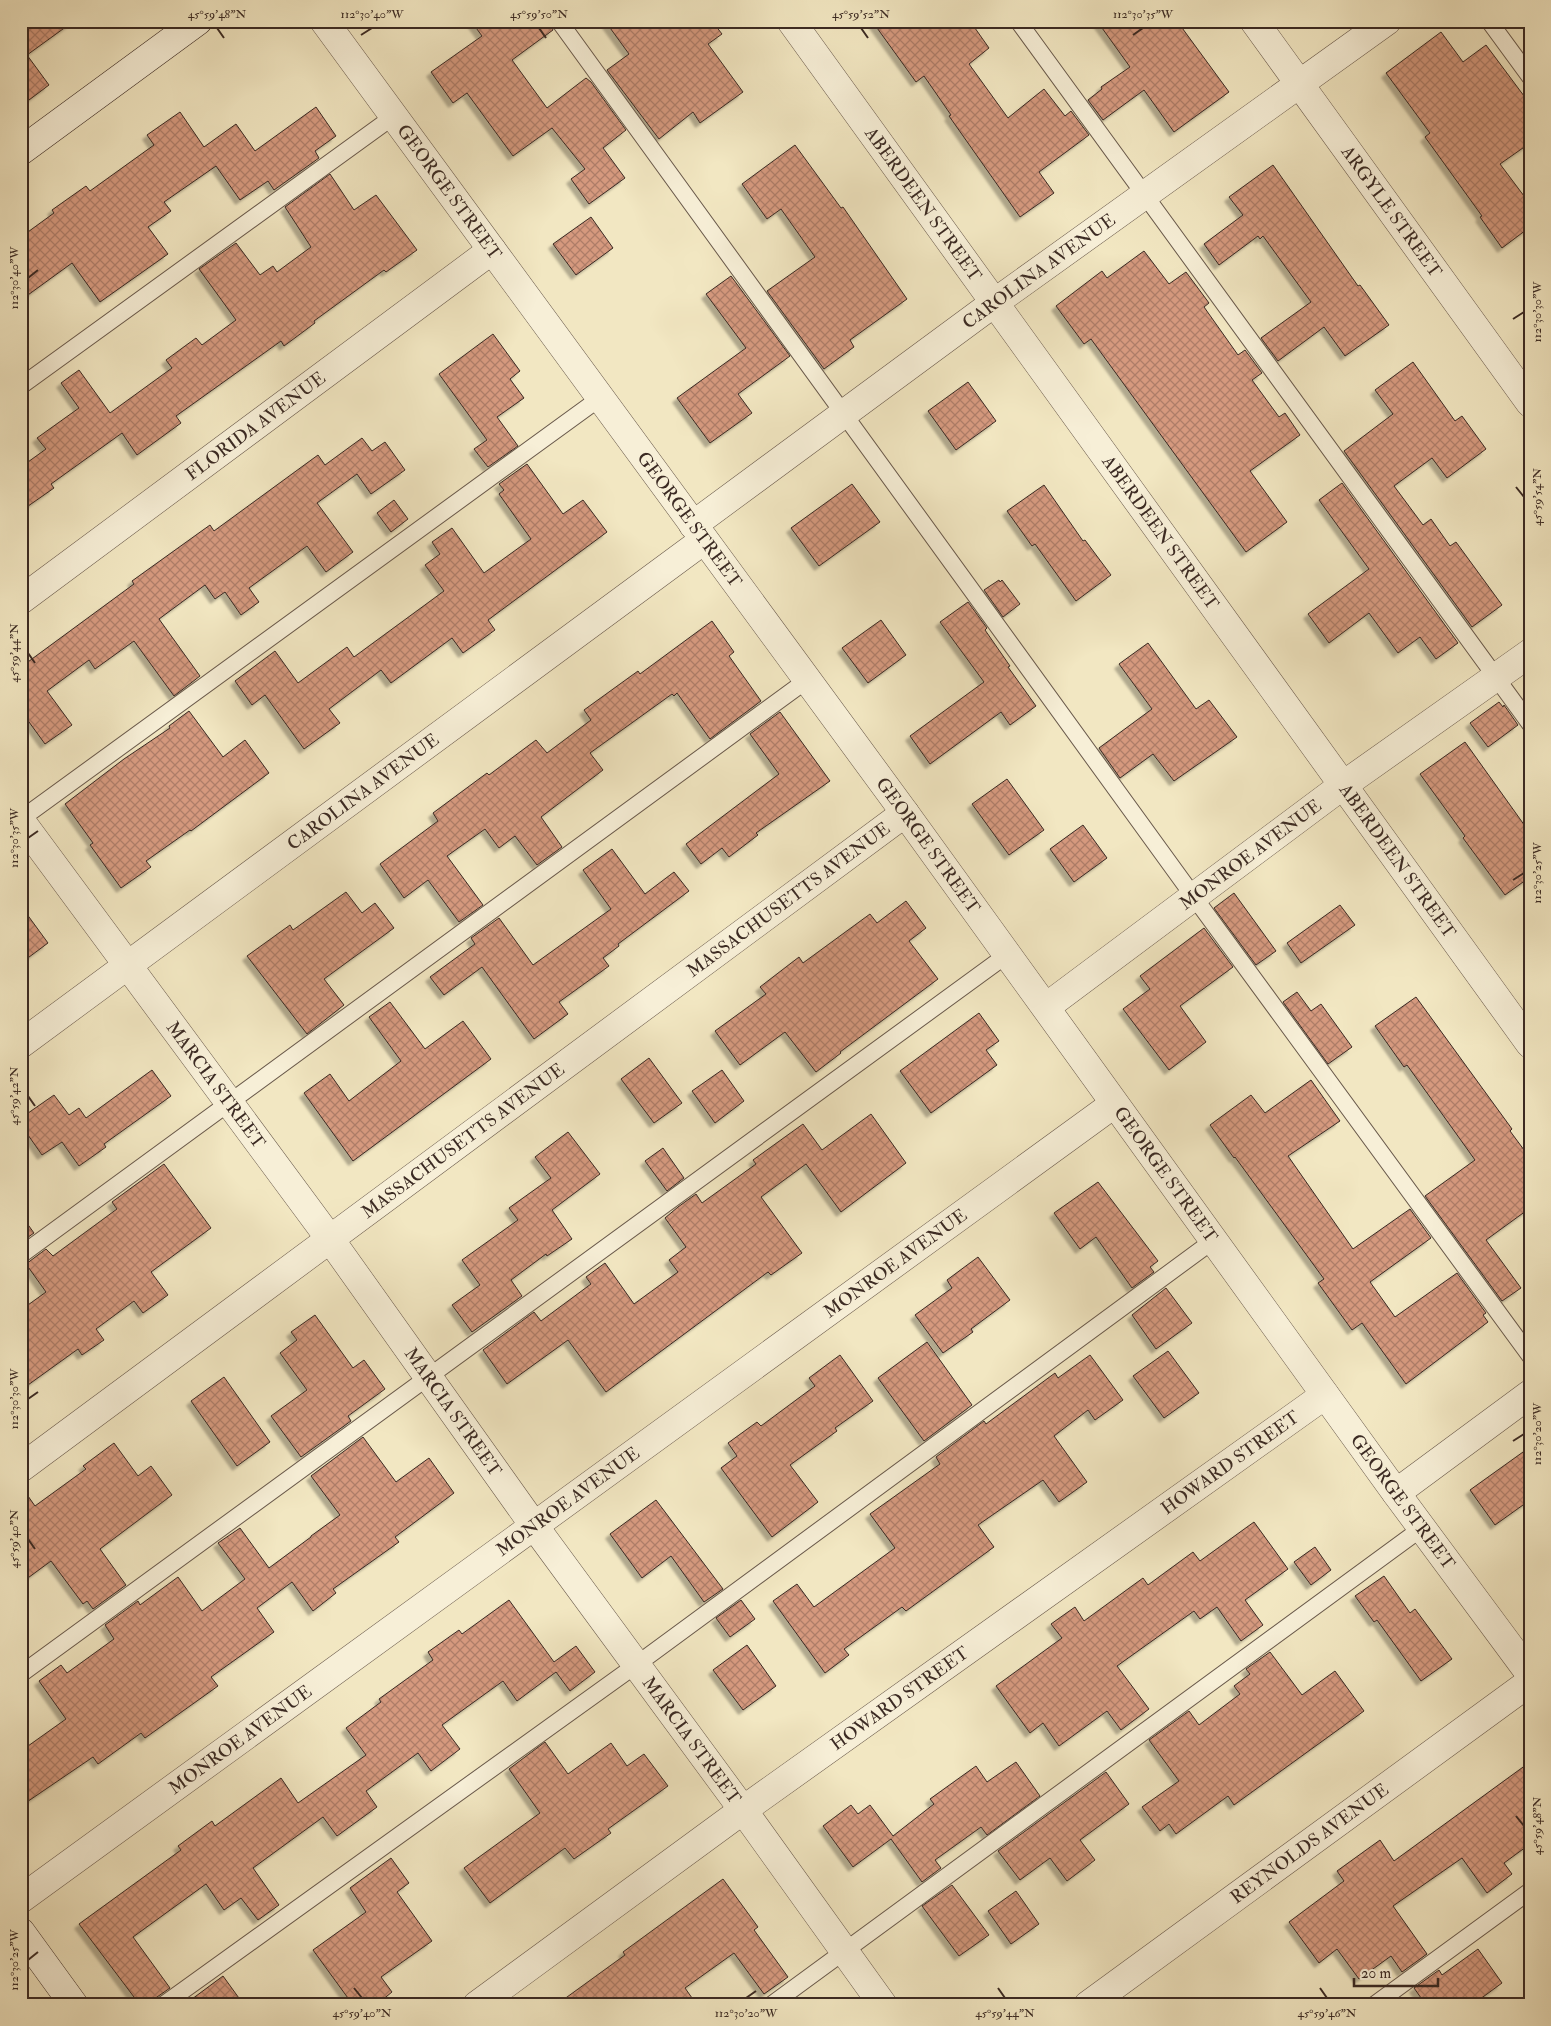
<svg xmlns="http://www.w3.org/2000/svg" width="1551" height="2026" font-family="'IM FELL Double Pica',serif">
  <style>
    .building { fill: url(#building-cross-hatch); stroke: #3b2a23; filter: url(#shadow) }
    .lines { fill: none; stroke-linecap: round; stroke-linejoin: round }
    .lane-casing { stroke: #69594b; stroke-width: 18 }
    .street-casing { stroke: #69594b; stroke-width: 29 }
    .secondary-casing { stroke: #3b2a23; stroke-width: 29 }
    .lane { stroke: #f7efd7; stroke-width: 16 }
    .street { stroke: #f7efd7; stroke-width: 28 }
    .secondary { stroke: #f7efd7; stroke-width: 28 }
    .ticks { fill: none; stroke: #3b2a23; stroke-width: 2 }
    .labels { text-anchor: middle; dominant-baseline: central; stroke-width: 4; stroke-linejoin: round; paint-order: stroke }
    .street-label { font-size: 18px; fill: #3b2a23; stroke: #f7efd7 }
    .neatline { fill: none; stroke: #3b2a23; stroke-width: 2 }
    .ticks-label { font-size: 12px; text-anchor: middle; fill: #3b2a23 }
  </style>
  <defs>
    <pattern id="building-cross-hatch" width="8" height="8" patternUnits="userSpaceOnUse" patternTransform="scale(1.25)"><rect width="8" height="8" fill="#d5997e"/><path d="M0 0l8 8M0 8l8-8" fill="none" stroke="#ae7d67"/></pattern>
    <filter id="shadow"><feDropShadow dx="-4.5" dy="4.5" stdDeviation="1" flood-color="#0004"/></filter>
  </defs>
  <rect width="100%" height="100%" fill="#f2e7c2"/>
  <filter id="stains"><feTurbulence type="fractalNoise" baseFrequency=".004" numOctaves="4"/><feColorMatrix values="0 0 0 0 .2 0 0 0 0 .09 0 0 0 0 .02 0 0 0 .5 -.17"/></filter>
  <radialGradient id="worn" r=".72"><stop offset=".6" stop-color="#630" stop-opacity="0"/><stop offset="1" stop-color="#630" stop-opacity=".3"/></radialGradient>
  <path class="building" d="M21,21H74L27,55L49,85L21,106Z
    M471,21H549L553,30L512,60L547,108L586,78L591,82L626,130L603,148L625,178L589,204L571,179L585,169L552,128L513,156L467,93L453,103L431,72L482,36Z
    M605,21H712L722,34L708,44L743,92L700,123L693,112L659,139L607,70L629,54Z
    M872,21H970L989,48L969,64L1008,118L1044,89L1065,116L1071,111L1089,135L1039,172L1054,193L1020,217L949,116L951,115L924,76L916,82Z
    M1097,21H1177L1229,92L1174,132L1144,90L1103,120L1088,100L1102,89L1101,87L1130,67Z
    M1441,32L1463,62L1486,45L1530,104V143L1500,164L1530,204V227L1502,248L1480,217L1482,216L1425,137L1430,133L1386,73Z
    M316,107L336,136L315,151L319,158L274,190L268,181L240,200L216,166L164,202L171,211L148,227L168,254L100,302L72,263L21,300V237L54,213L52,210L86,186L90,191L154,145L147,135L180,112L204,147L236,124L255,151Z
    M795,145L841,208L843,207L907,299L850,340L854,347L824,369L767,291L815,257L781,209L767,219L742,184Z
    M1273,165L1358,286L1360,285L1389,325L1345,356L1324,327L1278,361L1261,338L1311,302L1263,236L1260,239L1258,236L1219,265L1204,244L1243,215L1229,197Z
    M330,174L354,210L376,195L417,250L386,272L384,270L314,321L315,323L284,346L281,341L176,416L181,423L137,455L122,433L51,484L54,488L21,511V467L46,449L37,438L79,408L61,383L79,370L110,413L172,368L166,360L196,338L202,345L236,320L199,269L236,243L260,275L273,266L277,272L311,247L285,207Z
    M591,217L613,248L576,275L553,244Z
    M1144,251L1169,284L1186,272L1209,303L1204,307L1238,355L1245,350L1262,373L1252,380L1279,417L1285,413L1300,435L1250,471L1287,522L1246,552L1091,339L1084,344L1056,306L1102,271L1107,278Z
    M731,276L790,356L738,394L752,413L710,443L677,398L746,348L706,294Z
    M493,334L520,371L510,379L524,398L497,417L518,446L488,467L474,449L487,440L439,374Z
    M1413,362L1455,421L1462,416L1486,449L1447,478L1432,458L1394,486L1423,525L1431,519L1450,546L1456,542L1502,605L1472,627L1344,451L1393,414L1375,390Z
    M968,382L996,421L956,450L928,411Z
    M362,438L372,451L385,442L405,470L371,494L357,474L317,503L353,552L326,572L307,546L249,588L259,602L241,615L225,592L215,599L205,585L159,619L200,676L174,696L134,641L95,669L89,660L47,691L72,725L45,744L21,711V667L134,584L132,581L210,525L214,531L318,455L325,465Z
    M527,464L563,514L583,500L607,532L488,620L495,630L463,653L452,638L391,683L381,670L329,709L340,723L304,749L265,695L252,705L235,681L275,651L298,683L347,647L354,657L444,591L425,565L440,554L432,542L452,528L484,573L531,539L499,494L504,490L499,484Z
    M1342,483L1458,643L1436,659L1420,637L1398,653L1369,613L1329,643L1308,614L1369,569L1319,500Z
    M852,484L880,522L819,566L791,528Z
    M1044,485L1083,541L1085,540L1111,575L1076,601L1035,544L1032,546L1007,511Z
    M394,500L408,519L391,532L377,513Z
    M999,580L1000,582L1002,580L1020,604L1003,617L984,590Z
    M968,602L987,628L985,630L1010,666L1008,667L1036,706L1010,725L1001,712L930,764L910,736L984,682L940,622Z
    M881,620L906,655L868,683L842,648Z
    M712,621L734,652L729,656L761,701L710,739L677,693L674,696L672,694L590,753L603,770L541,817L562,847L537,865L515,836L499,848L485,829L447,856L483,905L459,922L428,880L404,898L380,864L438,821L433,813L487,773L489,775L536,740L547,753L591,720L584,710L638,671L640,674Z
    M1148,643L1196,709L1209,700L1237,737L1174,781L1153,754L1120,778L1099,748L1152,709L1119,664Z
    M1499,702L1503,707L1504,705L1518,725L1488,747L1470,723Z
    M189,711L223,757L245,740L269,773L191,831L190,830L146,861L151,867L121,888L90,845L93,843L65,804L124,759L170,728L169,726Z
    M780,712L830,781L756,833L758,835L729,857L722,848L701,864L686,844L779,774L750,734Z
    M1465,742L1530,833V877L1505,895L1463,838L1465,836L1420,774Z
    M1007,779L1044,830L1009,855L972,804Z
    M1083,825L1107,858L1074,882L1050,849Z
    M612,849L645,894L674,872L689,891L618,944L619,946L603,958L609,966L559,1002L568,1014L534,1039L482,967L444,995L430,977L475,944L471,938L499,918L533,965L611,909L583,870Z
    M346,892L362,913L375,903L394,928L324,979L344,1005L307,1034L247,956L290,925L293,930Z
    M1234,893L1276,951L1256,965L1214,908Z
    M906,901L926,928L909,941L938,979L840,1052L841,1053L816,1072L785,1032L740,1065L715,1031L766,994L760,987L799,957L803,963L870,914L877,923Z
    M1340,905L1355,925L1301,963L1287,943Z
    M21,906L48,943L21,963Z
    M1204,928L1233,967L1180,1006L1206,1042L1169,1070L1123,1009L1150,989L1140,976Z
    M1297,992L1311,1011L1321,1004L1352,1047L1328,1064L1283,1002Z
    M1416,997L1512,1129L1510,1131L1530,1158V1208L1486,1240L1521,1288L1502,1301L1425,1196L1475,1160L1407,1065L1404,1067L1375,1026Z
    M390,1002L425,1049L463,1021L491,1059L353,1161L304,1093L330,1074L349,1101L401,1061L369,1017Z
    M979,1013L999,1041L986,1050L997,1065L931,1113L900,1071Z
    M649,1058L682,1103L654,1123L621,1079Z
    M152,1070L171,1096L104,1144L106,1147L79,1166L62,1142L42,1155L21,1125V1118L54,1095L69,1115L79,1108L86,1118Z
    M722,1070L744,1101L715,1123L692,1091Z
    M1311,1080L1340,1121L1288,1156L1353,1249L1410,1209L1431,1238L1370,1282L1395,1317L1457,1273L1486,1313L1483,1315L1488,1322L1406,1384L1362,1323L1352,1330L1318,1283L1324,1279L1235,1157L1234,1158L1210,1125L1251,1095L1265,1113Z
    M871,1114L906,1163L841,1212L806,1164L761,1197L802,1253L771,1275L768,1272L606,1392L568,1340L507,1384L483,1350L534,1312L541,1321L591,1284L586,1277L605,1263L634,1304L678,1272L669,1260L686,1247L665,1218L678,1207L696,1194L702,1203L756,1164L753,1160L803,1124L822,1150Z
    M568,1132L600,1174L552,1210L572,1239L547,1256L546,1254L511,1280L522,1296L472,1332L452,1305L480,1285L462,1260L518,1220L509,1208L551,1178L535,1157Z
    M663,1148L684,1178L667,1191L645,1161Z
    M164,1164L211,1228L151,1272L168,1295L143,1313L134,1301L96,1329L104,1340L82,1355L78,1349L21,1390V1310L46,1292L26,1264L46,1249L53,1256L117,1209L112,1202Z
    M1098,1182L1158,1261L1150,1267L1154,1272L1132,1288L1096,1237L1080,1249L1054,1213Z
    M21,1215L34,1233L21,1242Z
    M978,1257L1010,1300L971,1329L973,1332L943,1353L915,1315L952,1288L947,1280Z
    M1166,1288L1192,1323L1156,1349L1132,1315Z
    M315,1315L353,1368L364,1360L385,1389L348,1416L351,1421L301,1457L271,1416L307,1390L280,1353L297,1340L291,1332Z
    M927,1342L972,1405L924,1441L878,1378Z
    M1168,1351L1199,1393L1164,1418L1133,1376Z
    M840,1355L873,1401L835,1428L837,1431L790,1465L818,1502L772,1537L721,1468L737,1456L728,1443L757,1422L761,1426L815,1386L809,1378Z
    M1090,1355L1123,1400L1095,1420L1088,1410L1054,1436L1087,1482L1059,1502L1043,1480L978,1525L994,1547L906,1611L902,1607L844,1649L849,1655L825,1673L773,1601L797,1584L814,1607L895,1548L870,1514L940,1464L936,1457L984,1421L986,1424L1055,1373L1058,1378Z
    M224,1377L270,1442L237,1466L191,1401Z
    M363,1437L396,1482L429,1458L454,1493L395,1537L399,1542L333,1589L336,1593L313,1611L292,1582L257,1608L274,1632L211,1677L218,1686L145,1738L141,1733L98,1764L93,1757L21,1806V1751L66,1719L39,1681L61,1665L67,1673L114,1639L105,1625L138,1601L140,1605L178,1577L202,1611L245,1579L218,1543L240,1528L269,1568L311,1537V1536L340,1515L311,1476Z
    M114,1443L138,1476L151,1466L172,1495L100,1549L126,1585L93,1609L87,1601L83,1604L51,1561L21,1583V1486L35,1506L86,1469L83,1466Z
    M1530,1447V1500L1495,1525L1470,1490Z
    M656,1500L723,1589L704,1602L671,1556L642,1578L610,1534Z
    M1254,1522L1288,1569L1245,1600L1263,1625L1241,1641L1217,1607L1200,1619L1194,1611L1117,1666L1149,1709L1121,1730L1107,1711L1059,1746L1043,1723L1030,1733L996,1686L1062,1638L1051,1624L1075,1607L1084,1621L1143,1578L1148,1585L1193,1552L1200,1561Z
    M1315,1547L1331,1570L1311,1585L1294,1562Z
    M1384,1576L1410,1613L1415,1609L1452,1659L1421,1681L1377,1620L1374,1622L1355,1596Z
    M509,1600L554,1662L576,1646L595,1672L570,1691L556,1672L517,1701L503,1681L442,1725L460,1749L431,1771L418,1753L366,1791L377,1807L337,1836L323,1817L253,1868L279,1905L258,1920L241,1898L224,1910L206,1884L133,1937L170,1988L157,1997L153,2005H140L79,1924L181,1850L178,1846L212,1821L215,1826L281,1778L298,1803L366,1755L346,1728L381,1702L379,1699L433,1660L428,1652L459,1630L462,1634Z
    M741,1600L755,1619L730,1637L716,1618Z
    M747,1645L776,1686L743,1710L713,1670Z
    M1270,1652L1302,1695L1335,1671L1364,1711L1234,1805L1228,1796L1176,1834L1169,1824L1160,1831L1142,1807L1179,1781L1149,1740L1189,1711L1199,1725L1240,1694L1234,1686L1250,1674L1246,1669Z
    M545,1742L568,1774L611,1743L627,1766L644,1754L668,1786L608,1829L611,1833L574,1859L565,1848L490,1903L464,1868L540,1813L509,1769Z
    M1016,1762L1040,1796L987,1835L981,1827L935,1860L941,1868L922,1882L891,1839L853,1867L823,1826L851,1805L858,1814L870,1805L893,1836L934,1804L930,1799L976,1766L987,1782Z
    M1530,1762V1844L1504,1863L1512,1874L1487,1893L1462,1858L1393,1906L1427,1954L1402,1972L1391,1956L1359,1979L1337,1949L1319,1963L1289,1922L1344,1881L1337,1871L1380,1840L1394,1861Z
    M1106,1772L1129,1804L1080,1840L1095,1860L1067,1881L1050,1858L1020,1880L998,1851Z
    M391,1858L409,1883L397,1892L432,1941L381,1977L392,1992L376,2005H353L313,1950L366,1912L350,1888Z
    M723,1879L758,1927L754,1930L788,1977L764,1994L734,1953L685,1988L697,2005H556L625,1955L623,1952Z
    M952,1885L989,1935L959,1956L922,1906Z
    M1016,1891L1039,1924L1011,1944L988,1911Z
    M1478,1949L1502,1983L1472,2005H1426L1414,1988L1439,1970L1442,1975Z
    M223,1976L244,2005H184Z"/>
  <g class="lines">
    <defs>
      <path id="lane" d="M559,21L1194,897L1530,1356
        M1018,21L1530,724
        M1489,21L1530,77
        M21,386L394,116
        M21,819L600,398
        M21,1255L807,680
        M21,1674L1008,954
        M163,2005L636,1665L1214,1240
        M771,2005L1422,1528
        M1374,2005L1530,1891"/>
      <g id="street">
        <path id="s1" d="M324,21L905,813L1396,1493L1530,1674"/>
        <path id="s2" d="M791,21L1530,1044"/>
        <path id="s3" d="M1254,21L1530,403"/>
        <path id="s4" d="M693,525L994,303L1387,21"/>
        <path id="s5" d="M21,600L492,250"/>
        <path id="s6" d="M21,821L330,1239L535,1527L743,1810L883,2005"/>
        <path id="s7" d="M1046,1007L1342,786L1530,653"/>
        <path id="s8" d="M21,1044L704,540"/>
        <path id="s9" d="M21,1468L905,813"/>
        <path d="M1396,1493L1530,1394"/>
        <path id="s10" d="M21,1899L1114,1104"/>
        <path id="s11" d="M477,2005L743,1810L1325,1395"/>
        <path id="s12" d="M1088,2005L1530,1682"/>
      </g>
      <path id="secondary" d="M21,151L198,21
        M21,1932L74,2005"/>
    </defs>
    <use href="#lane" class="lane-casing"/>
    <use href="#street" class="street-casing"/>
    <use href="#secondary" class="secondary-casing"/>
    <use href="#lane" class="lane"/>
    <use href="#street" class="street"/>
    <use href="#secondary" class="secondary"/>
  </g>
  <path class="ticks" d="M217,28L224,38M539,28L546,38M861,28L868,38M361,35L372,28M1133,35L1143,28M28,278L38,270M1513,319L1524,312M1516,487L1524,497M28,653L35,663M28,838L38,831M1513,880L1524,873M28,1096L35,1106M28,1399L38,1392M1513,1441L1524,1434M28,1539L35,1549M1516,1816L1524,1826M28,1960L38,1952M354,1988L362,1998M998,1988L1005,1998M1320,1988L1327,1998M746,1998L756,1991"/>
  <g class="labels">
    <g class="street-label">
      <text stroke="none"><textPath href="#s1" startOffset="212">GEORGE STREET</textPath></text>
      <text stroke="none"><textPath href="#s2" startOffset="226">ABERDEEN STREET</textPath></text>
      <text stroke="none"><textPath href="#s3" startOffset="235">ARGYLE STREET</textPath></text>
      <text stroke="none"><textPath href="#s4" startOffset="429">CAROLINA AVENUE</textPath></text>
      <text stroke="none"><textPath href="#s5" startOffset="292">FLORIDA AVENUE</textPath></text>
      <text stroke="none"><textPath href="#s1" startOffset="618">GEORGE STREET</textPath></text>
      <text stroke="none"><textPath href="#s2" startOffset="631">ABERDEEN STREET</textPath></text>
      <text stroke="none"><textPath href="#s8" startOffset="425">CAROLINA AVENUE</textPath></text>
      <text stroke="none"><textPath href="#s1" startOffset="1022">GEORGE STREET</textPath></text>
      <text stroke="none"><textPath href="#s7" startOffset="255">MONROE AVENUE</textPath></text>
      <text stroke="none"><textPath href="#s2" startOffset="1036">ABERDEEN STREET</textPath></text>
      <text stroke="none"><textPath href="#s9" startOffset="955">MASSACHUSETTS AVENUE</textPath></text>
      <text stroke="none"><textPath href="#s6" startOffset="328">MARCIA STREET</textPath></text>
      <text stroke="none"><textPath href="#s9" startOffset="550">MASSACHUSETTS AVENUE</textPath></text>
      <text stroke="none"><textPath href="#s1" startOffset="1428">GEORGE STREET</textPath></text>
      <text stroke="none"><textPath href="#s10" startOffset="1081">MONROE AVENUE</textPath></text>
      <text stroke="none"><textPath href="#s6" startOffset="732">MARCIA STREET</textPath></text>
      <text stroke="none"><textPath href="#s11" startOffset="928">HOWARD STREET</textPath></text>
      <text stroke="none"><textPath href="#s10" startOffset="676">MONROE AVENUE</textPath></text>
      <text stroke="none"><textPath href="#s1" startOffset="1832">GEORGE STREET</textPath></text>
      <text stroke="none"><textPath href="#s11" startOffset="522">HOWARD STREET</textPath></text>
      <text stroke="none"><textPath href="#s10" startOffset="271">MONROE AVENUE</textPath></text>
      <text stroke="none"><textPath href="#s6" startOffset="1138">MARCIA STREET</textPath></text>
      <text stroke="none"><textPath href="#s12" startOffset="274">REYNOLDS AVENUE</textPath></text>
    </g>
  </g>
  <rect width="1551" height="2026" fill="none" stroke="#f2e7c2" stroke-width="55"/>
  <path d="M1354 1978v8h84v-8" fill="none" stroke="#3b2a23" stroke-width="2.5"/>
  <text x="1361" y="1978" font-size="15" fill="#3b2a23" stroke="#f7efd7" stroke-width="4" paint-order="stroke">20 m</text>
  <rect x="28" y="28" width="1496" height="1970" class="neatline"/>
  <g class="ticks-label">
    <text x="217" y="18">45°59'48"N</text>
    <text x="372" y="18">112°30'40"W</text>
    <text x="539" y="18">45°59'50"N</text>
    <text x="861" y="18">45°59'52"N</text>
    <text x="1143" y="18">112°30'35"W</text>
    <text transform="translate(14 278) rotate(-90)" y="4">112°30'40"W</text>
    <text transform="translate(1537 312) rotate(-90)" y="4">112°30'30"W</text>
    <text transform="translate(1537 497) rotate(-90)" y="4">45°59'54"N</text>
    <text transform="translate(14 653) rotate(-90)" y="4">45°59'44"N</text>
    <text transform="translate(14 838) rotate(-90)" y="4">112°30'35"W</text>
    <text transform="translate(1537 873) rotate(-90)" y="4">112°30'25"W</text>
    <text transform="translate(14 1096) rotate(-90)" y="4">45°59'42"N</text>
    <text transform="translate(14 1399) rotate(-90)" y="4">112°30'30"W</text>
    <text transform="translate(1537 1434) rotate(-90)" y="4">112°30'20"W</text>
    <text transform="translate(14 1539) rotate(-90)" y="4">45°59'40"N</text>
    <text transform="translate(1537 1826) rotate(-90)" y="4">45°59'48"N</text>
    <text transform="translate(14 1960) rotate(-90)" y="4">112°30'25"W</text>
    <text x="362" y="2017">45°59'40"N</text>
    <text x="746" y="2017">112°30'20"W</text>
    <text x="1005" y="2017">45°59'44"N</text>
    <text x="1327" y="2017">45°59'46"N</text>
  </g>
  <rect width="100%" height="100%" filter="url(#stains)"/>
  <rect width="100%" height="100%" fill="url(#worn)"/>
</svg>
